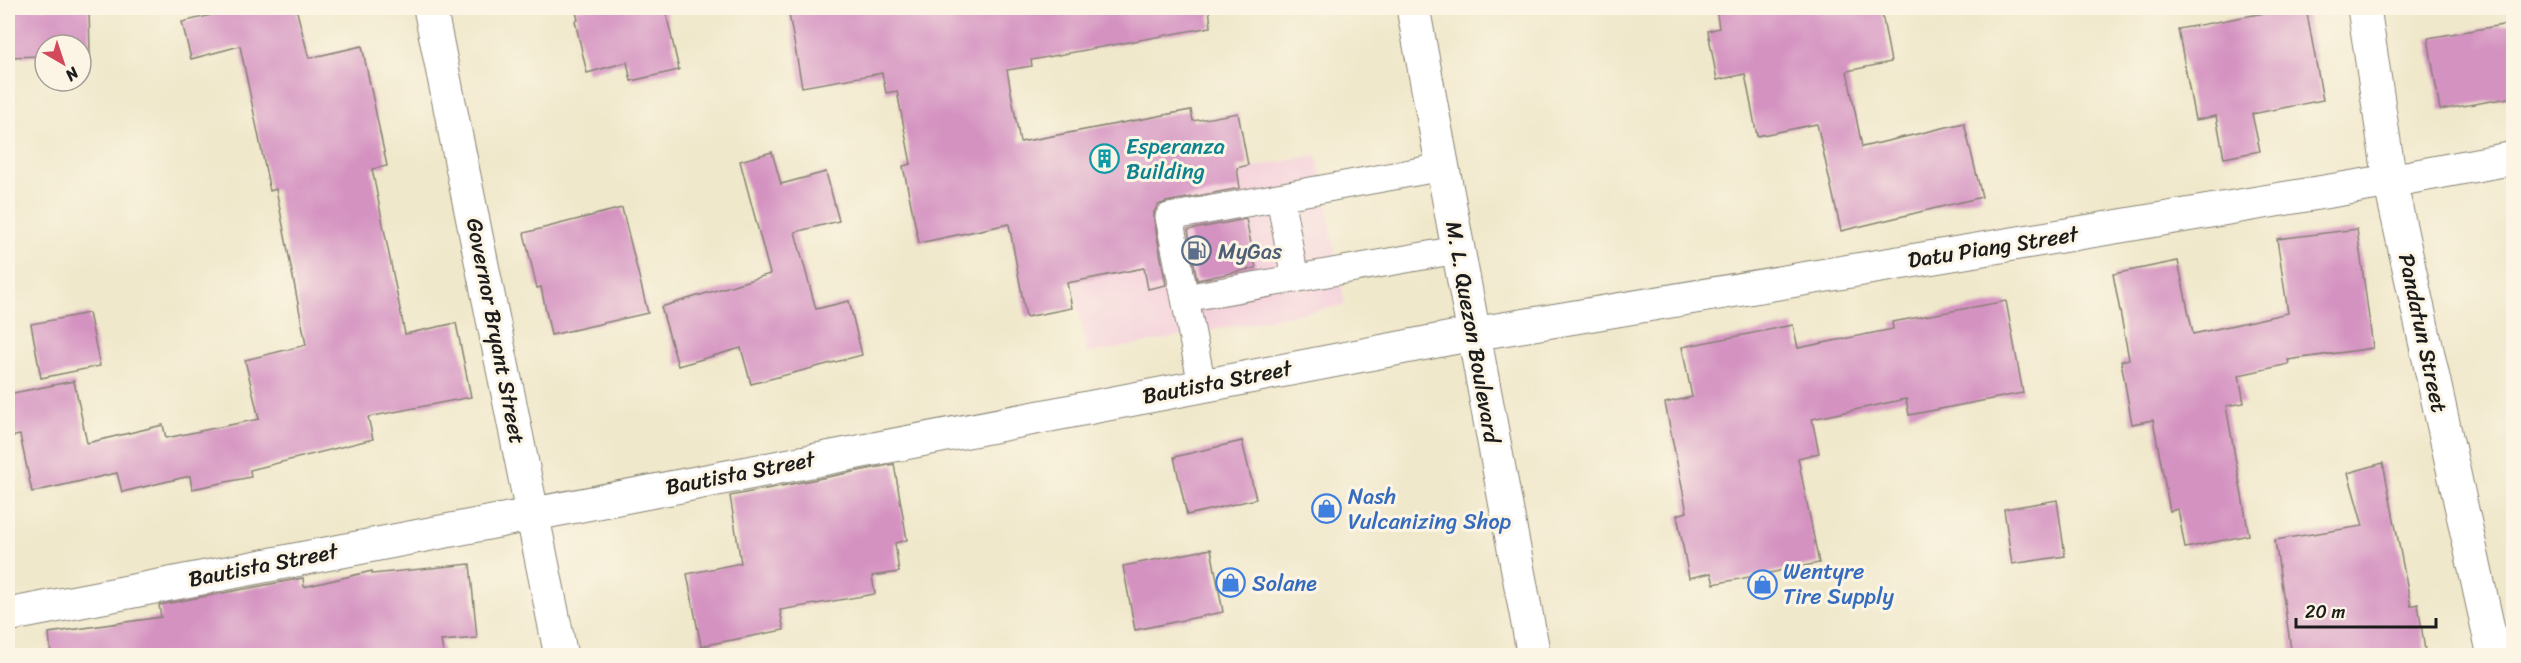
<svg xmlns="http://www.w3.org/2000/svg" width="2521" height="663" font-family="Sriracha,sans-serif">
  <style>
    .built { fill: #f4cfdc }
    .building { fill: #d492c1 }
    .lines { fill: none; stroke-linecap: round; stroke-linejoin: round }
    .lane-casing { stroke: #868274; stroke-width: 29 }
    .street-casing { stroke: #868274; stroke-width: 35 }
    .highway-casing { stroke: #868274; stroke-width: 35 }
    .lane { stroke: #fff; stroke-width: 27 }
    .street { stroke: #fff; stroke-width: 33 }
    .highway { stroke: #fff; stroke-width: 33 }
    .labels { text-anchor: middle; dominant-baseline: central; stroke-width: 6; stroke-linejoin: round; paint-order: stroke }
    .culture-label { font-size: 22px; fill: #0d838f; stroke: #fcf5e5; text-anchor: start }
    .street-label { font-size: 22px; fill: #1c1c1c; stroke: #fcf5e5 }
    .service-label { font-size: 22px; fill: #4e5e75; stroke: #fcf5e5; text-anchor: start }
    .shop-label { font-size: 22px; fill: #366cbe; stroke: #fcf5e5; text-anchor: start }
  </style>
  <rect width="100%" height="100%" fill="#fcf5e5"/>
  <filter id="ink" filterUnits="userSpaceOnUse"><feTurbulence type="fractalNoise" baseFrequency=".0167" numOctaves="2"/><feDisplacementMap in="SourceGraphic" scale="12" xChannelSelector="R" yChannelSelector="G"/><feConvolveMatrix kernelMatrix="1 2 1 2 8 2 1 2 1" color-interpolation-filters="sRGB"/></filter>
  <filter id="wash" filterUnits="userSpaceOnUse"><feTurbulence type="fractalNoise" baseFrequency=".008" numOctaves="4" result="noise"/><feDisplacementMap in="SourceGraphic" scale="24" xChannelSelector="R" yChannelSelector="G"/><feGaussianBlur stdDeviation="1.35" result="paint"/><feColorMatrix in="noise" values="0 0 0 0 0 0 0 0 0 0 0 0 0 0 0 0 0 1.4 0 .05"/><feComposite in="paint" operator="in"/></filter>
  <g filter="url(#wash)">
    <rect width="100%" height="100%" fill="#f0e8cb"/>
    <path class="built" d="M1317,155L1345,305L1087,354L1059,205Z"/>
    <g id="blocks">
      <path class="building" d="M8,8H89L90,55H81V45H45V56L8,57Z
        M241,8H296L309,58L362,46L387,166L372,169L405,334L456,323L471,397L368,417L373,439L250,470L251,477L192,489L190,476L122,492L117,473L32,492L20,435L8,437V394L74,381L87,443L163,425L166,438L259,419L245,360L306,345L276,189L270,191L240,46L191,59L182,22Z
        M575,8H665L679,70L631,81L627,62L587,73L575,21L578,20Z
        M788,8H1209L1211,27L1031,60L1032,66L1007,70L1020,142L1191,110L1193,121L1238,113L1248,165L1237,168L1240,188L1166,202L1158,205L1154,212V220L1166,285L1148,289L1144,268L1067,283L1072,308L1026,317L1009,224L919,243L903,166L911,164L897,91L886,93L882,73L802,87Z
        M1716,8H1881L1891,62L1847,71L1862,147L1964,123L1982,197L1841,231L1817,124L1757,136L1745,74L1717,80L1708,31L1719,28Z
        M2291,8H2306L2323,100L2252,114L2260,151L2224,158L2216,116L2195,120L2178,29Z
        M2514,23V97L2440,110L2428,38Z
        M772,152L781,184L826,172L839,221L795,232L816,309L849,301L862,355L751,384L741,348L678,366L661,307L770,274L740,161Z
        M622,208L648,313L551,335L541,287L537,288L524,233Z
        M1246,219L1256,268L1197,280L1188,230Z
        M2357,229L2373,348L2288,360L2289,364L2239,375L2244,403L2226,406L2249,535L2185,548L2178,509L2170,511L2153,420L2132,424L2121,361L2129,359L2113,274L2178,261L2193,334L2288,313L2277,239Z
        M2006,301L2023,393L1909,415L1906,399L1812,419L1819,453L1798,458L1819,563L1714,584L1711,573L1689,578L1677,515L1687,512L1665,403L1692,397L1682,347L1793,325L1798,348L1893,329L1892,322Z
        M89,313L100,366L41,378L31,324Z
        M1242,441L1256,499L1187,515L1174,457Z
        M2383,463L2411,606L2418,604L2425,651L2398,656H2292L2275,540L2363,526L2348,473Z
        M894,464L907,540L895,543L899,572L872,576L875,594L780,610L784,630L701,646L687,574L741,563L730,496Z
        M2057,500L2065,556L2012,564L2004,509Z
        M1211,549L1223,612L1135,630L1123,566Z
        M470,564L477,638L441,641L444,656H51L49,633L161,617L159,605L303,578L304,587L372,571V574Z"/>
    </g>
  </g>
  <g filter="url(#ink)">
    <use href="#blocks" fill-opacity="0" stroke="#868274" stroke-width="1.5"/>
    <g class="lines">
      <defs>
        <path id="lane" d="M1280,197L1295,279
          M1185,298L1457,250
          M1202,385L1169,217L1443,167"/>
        <path id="street" d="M430,8L561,656
          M2364,8L2390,181L2494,656
          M8,615L1473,334L2390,181L2514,158"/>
        <path id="highway" d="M1413,8L1534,656"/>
      </defs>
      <use href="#lane" class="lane-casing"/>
      <use href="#street" class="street-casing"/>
      <use href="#highway" class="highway-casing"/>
      <use href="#lane" class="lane"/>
      <use href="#street" class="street"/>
      <use href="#highway" class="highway"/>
    </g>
  </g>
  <defs>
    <symbol id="building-ring" viewBox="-11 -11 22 22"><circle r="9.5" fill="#fcf5e5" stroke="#0f9aa8" stroke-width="1.5"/><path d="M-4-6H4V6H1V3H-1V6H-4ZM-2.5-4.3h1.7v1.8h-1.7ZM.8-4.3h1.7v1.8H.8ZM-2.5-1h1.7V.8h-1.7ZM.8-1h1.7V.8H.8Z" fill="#0f9aa8"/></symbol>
    <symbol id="fuel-ring" viewBox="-11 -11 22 22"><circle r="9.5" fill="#fcf5e5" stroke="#5c6f8a" stroke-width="1.5"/><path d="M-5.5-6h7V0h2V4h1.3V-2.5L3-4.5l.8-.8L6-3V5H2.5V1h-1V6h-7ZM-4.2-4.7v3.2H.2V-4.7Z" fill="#5c6f8a"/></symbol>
    <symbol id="shop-ring" viewBox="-11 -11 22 22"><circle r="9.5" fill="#fcf5e5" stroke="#3f7fe0" stroke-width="1.5"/><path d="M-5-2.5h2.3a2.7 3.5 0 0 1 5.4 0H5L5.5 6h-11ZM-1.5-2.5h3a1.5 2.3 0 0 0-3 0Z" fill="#3f7fe0"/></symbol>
  </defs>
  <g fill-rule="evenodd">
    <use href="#building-ring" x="1088" y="142" width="33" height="33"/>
    <use href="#fuel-ring" x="1180" y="234" width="33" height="33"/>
    <use href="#shop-ring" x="1310" y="492" width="33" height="33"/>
    <use href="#shop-ring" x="1214" y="566" width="33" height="33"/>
    <use href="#shop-ring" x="1746" y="568" width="33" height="33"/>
  </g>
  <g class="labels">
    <g class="culture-label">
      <text x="1126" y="146">Esperanza<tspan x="1126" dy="25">Building</tspan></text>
    </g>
    <g class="street-label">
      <text transform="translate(1993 247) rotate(-9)">Datu Piang Street</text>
      <text transform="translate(496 331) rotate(79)">Governor Bryant Street</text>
      <text transform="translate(1473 332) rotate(80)">M. L. Quezon Boulevard</text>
      <text transform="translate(2423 333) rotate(78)">Pandatun Street</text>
      <text transform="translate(1217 382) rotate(-11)">Bautista Street</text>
      <text transform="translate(740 473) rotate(-11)">Bautista Street</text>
      <text transform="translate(263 565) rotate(-11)">Bautista Street</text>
    </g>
    <g class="service-label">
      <text x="1218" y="251">MyGas</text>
    </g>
    <g class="shop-label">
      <text x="1348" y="496">Nash<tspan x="1348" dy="25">Vulcanizing Shop</tspan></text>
      <text x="1783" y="571">Wentyre<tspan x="1783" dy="25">Tire Supply</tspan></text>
      <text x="1252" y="583">Solane</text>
    </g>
  </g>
  <rect width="2521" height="663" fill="none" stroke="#fcf5e5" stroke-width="30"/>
  <g transform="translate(63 63) rotate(141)"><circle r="28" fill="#fcf5e5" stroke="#a29e95" stroke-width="1.5"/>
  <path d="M0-4.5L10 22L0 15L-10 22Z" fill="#d1495b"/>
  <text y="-9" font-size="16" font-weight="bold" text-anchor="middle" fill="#1c1c1c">N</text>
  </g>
  <path d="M2296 618v9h140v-9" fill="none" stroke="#1c1c1c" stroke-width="3"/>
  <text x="2305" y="618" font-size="18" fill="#1c1c1c" stroke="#fcf5e5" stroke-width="4.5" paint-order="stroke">20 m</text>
</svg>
